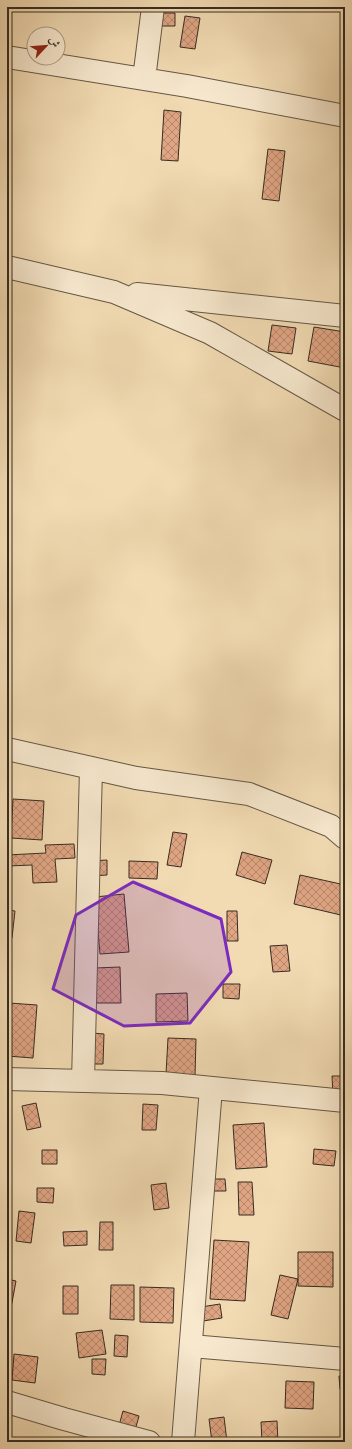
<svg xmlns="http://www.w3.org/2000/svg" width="352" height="1449" font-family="'IM FELL English',Amiri,serif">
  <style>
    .building { fill: url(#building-cross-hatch); stroke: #362c22 }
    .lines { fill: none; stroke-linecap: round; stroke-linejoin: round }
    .minor-casing { stroke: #655846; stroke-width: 24 }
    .minor { stroke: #f7e8ce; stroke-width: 22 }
    .marked { fill: #7b2cbf; fill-opacity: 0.2; stroke: #7b2cbf; stroke-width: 3; stroke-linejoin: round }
  </style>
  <defs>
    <pattern id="building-cross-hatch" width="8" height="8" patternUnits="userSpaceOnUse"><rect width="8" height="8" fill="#e0a583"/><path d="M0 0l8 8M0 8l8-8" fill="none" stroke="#b6876b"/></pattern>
  </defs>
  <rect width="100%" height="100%" fill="#f2dbb3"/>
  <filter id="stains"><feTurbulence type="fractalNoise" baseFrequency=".005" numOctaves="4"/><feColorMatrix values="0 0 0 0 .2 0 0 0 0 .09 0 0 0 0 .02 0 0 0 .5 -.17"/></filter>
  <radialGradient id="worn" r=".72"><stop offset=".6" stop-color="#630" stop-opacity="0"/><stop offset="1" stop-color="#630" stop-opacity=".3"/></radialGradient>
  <path class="building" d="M156,13H175V26H156Z
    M185,16L200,18L195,49L180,47Z
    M164,110L181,112L178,161L161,160Z
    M268,149L285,151L279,201L262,199Z
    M272,325L296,328L292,354L268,351Z
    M314,327L345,332V368L308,361Z
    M13,799L44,801L42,840L11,838Z
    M173,832L187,834L181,867L167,865Z
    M74,844L75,858L55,859L57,882L33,883L32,865L8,866L7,855L46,853L45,845Z
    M242,852L272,860L265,884L236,875Z
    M107,860V875L91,876V861Z
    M129,861L158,862L157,879L129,878Z
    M300,875L345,885V916L294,904Z
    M124,894L129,952L100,954L95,897Z
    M7,910L15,911L12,938L7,937Z
    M227,911H237L238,941H227Z
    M287,945L290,971L273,972L270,946Z
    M120,967L121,1003H95V968Z
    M223,984H240L239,999L223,998Z
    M187,993L188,1021L156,1022V994Z
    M9,1003L37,1005L33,1058L7,1056Z
    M92,1033L104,1034L103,1064H90Z
    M168,1038L196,1039L195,1076L166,1074Z
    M332,1076H345V1096H333Z
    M36,1103L41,1127L27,1130L22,1106Z
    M143,1104L158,1105L156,1130H142Z
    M264,1123L267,1167L236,1169L233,1125Z
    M314,1149L336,1151L334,1166L313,1164Z
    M42,1150H57V1164H42Z
    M207,1179H225L226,1191H208Z
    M238,1182H252L254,1215H239Z
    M166,1183L169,1208L154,1210L151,1185Z
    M37,1188H54L53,1203L37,1202Z
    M19,1211L35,1213L31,1243L16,1241Z
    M100,1222H113V1250H99Z
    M87,1231V1245L64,1246L63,1232Z
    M214,1240L249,1242L245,1301L210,1299Z
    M298,1252H333V1287L298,1286Z
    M280,1275L298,1279L288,1319L271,1315Z
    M7,1279L16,1281L8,1324L7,1323Z
    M111,1285H134V1320L110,1319Z
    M63,1286H78V1314H63Z
    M140,1287L174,1288L173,1323L140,1322Z
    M220,1304L222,1318L203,1321L201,1307Z
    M102,1330L106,1354L79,1358L76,1333Z
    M115,1335L128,1336L127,1357L114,1356Z
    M14,1354L38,1357L35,1383L12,1380Z
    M92,1359H106L105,1375L92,1374Z
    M339,1376H345V1389H340Z
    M286,1381L314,1382L313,1409L285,1408Z
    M123,1411L139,1416L134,1434L118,1429Z
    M224,1417L227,1442H212L209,1419Z
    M277,1421L278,1442H262L261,1422Z"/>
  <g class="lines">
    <defs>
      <path id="minor" d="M7,57L187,86L345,116
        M144,79L153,7
        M7,267L114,292L210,333L345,410
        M137,294L345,316
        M7,749L136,778L249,794L331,826L345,838
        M7,1079L162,1083L345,1101
        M83,1081L91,768
        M191,1346L345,1359
        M7,1402L64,1419L149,1442
        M183,1442L211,1088"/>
    </defs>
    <use href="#minor" class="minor-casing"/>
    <use href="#minor" class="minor"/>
  </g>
  <path class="marked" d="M133,882L221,919L231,972L190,1023L124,1026L53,989L76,915Z"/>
  <rect width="352" height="1449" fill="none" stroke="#f2dbb3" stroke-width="24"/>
  <rect x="8" y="8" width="336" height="1433" fill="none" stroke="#362c22" stroke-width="2"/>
  <rect x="12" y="12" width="328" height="1425" fill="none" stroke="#362c22"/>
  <g transform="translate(46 46) rotate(64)"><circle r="19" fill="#f7e8ce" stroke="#aa9d89"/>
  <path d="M0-3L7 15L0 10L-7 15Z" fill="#8f2418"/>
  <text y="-6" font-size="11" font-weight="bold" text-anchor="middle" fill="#362c22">ش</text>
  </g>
  <rect width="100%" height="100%" filter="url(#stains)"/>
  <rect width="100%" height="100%" fill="url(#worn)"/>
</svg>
